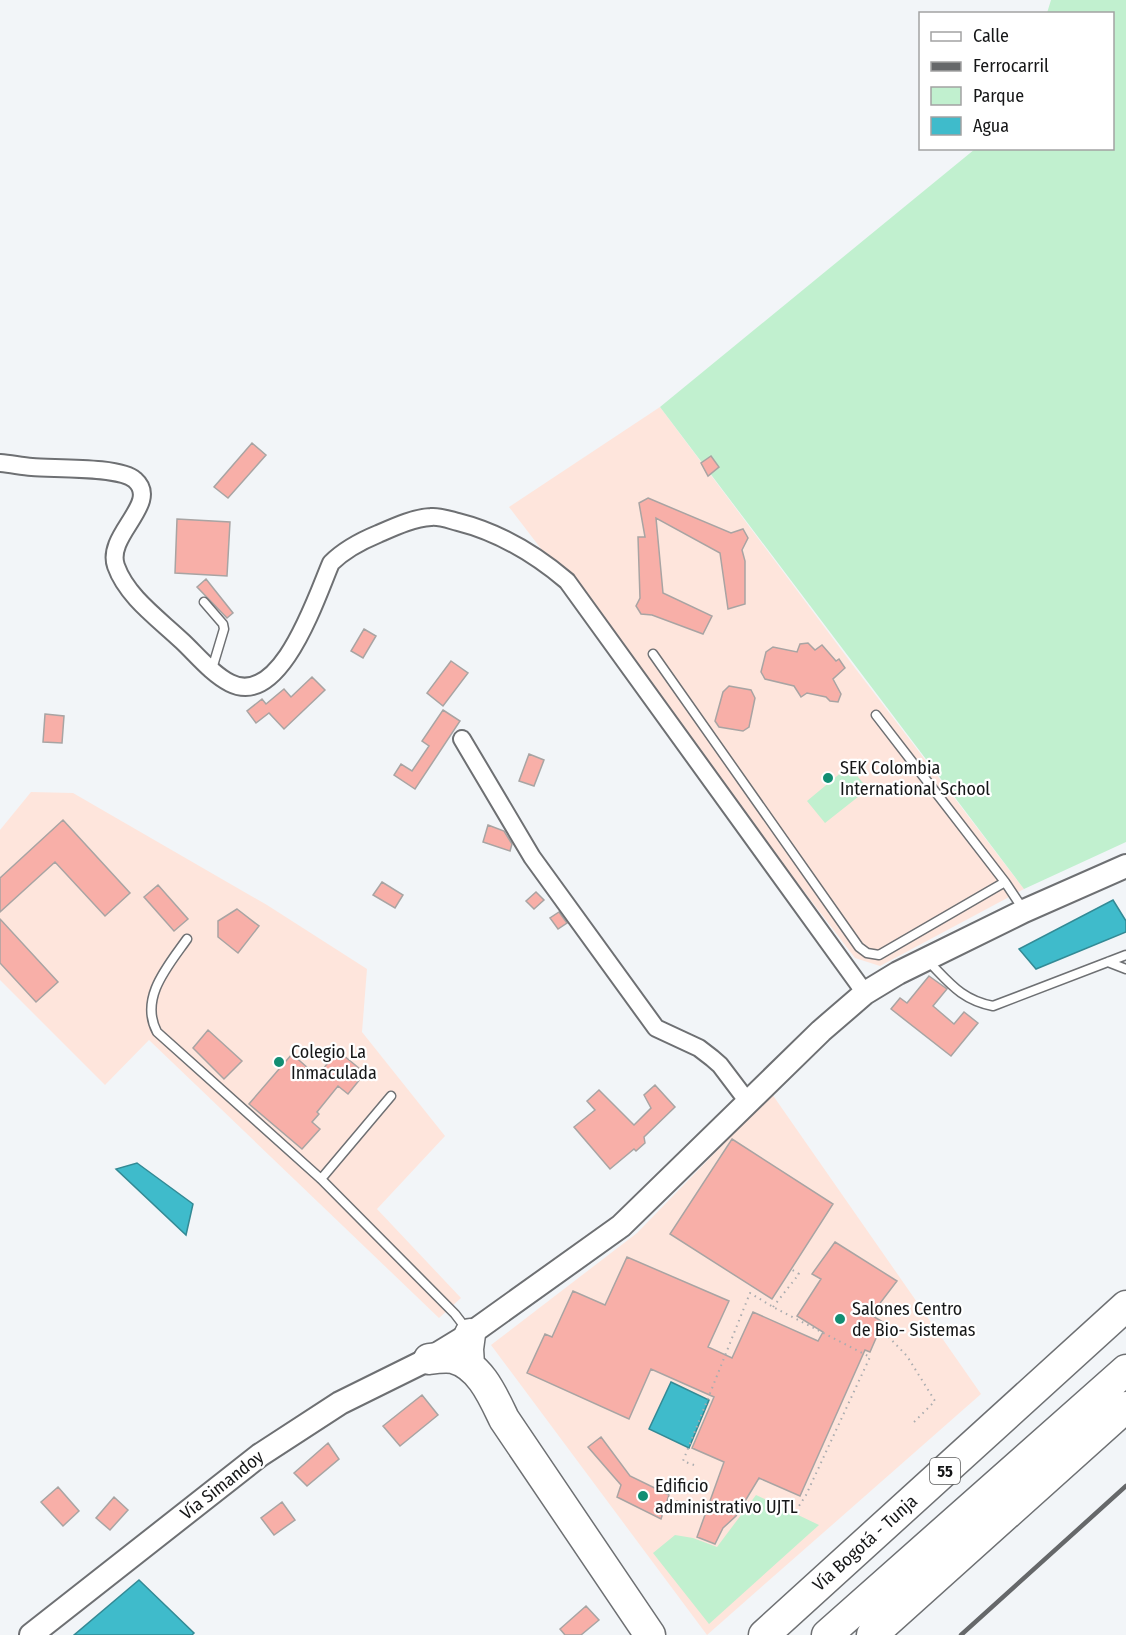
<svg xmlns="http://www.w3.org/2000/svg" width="1126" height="1635" font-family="'Fira Sans Condensed',sans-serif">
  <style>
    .education { fill: #fee5dc }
    .green { fill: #c1f0cf }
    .water { fill: #3fbbcb; stroke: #338a95; stroke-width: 1.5 }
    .building { fill: #f8afa8; stroke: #a8a4a3; stroke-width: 1.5 }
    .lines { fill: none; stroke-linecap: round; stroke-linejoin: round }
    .lane-casing { stroke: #6e7073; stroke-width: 11 }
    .street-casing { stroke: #6e7073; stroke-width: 20 }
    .secondary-casing { stroke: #6e7073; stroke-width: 26 }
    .highway-casing { stroke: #6e7073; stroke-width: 33 }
    .path { stroke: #aaacaf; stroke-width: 2; stroke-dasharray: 1.5 4.5; stroke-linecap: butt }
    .lane { stroke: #fff; stroke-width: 8 }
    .street { stroke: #fff; stroke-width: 16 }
    .secondary { stroke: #fff; stroke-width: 22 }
    .highway { stroke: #fff; stroke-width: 30 }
    .rail { stroke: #66686a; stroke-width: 4.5 }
    .poi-dot { fill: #128e73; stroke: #fff; stroke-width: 2 }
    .labels { text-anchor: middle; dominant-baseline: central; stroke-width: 4.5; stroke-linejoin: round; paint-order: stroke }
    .shield { fill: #fff; stroke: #5c5d5d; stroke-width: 1.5 }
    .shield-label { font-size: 16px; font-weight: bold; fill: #161718 }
    .poi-label { font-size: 18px; fill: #161718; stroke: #fff; text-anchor: start }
    .street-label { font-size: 18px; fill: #161718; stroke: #fff }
  </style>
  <rect width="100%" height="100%" fill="#f2f5f8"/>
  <path class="education" d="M660,407L855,668L1024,889L880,966L855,958L509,507Z
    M31,792L73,793L267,905L367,969L362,1032L445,1136L377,1209L461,1298L439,1318L149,1040L105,1085L0,980V830Z
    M772,1094L981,1394L707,1635L491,1345L637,1233Z"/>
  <path class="green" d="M1051,0H1126V842L1024,889L660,407L975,149L1112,148V14L1047,13Z
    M849,766L868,789L825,823L807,801Z
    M756,1495L819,1525L709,1624L653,1553L675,1535L693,1538L717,1547Z"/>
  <path class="water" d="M1113,900L1126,921V932L1036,969L1019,949Z
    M137,1163L193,1204L186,1235L116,1169Z
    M671,1382L709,1400L689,1448L649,1429Z
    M139,1580L194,1633L192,1635H74Z"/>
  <path class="building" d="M252,443L266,455L228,498L214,487Z
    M711,456L719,467L708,476L701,463Z
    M648,498L731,533L743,529L748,538L742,550L745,561V604L728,609L720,553L656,518L663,593L712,616L703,634L652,615L641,614L636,606L640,598L638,537H645L639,503Z
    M177,519L230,522L227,576L175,573Z
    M206,579L233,613L227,618L197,587Z
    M364,629L376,636L363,658L351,651Z
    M808,643L815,650L822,645L836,661L839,659L845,668L833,679L841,694L838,702L830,701L826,697L807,693L801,697L794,686L765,679L761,672L766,652L773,647L797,652L800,644Z
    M451,661L468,673L443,706L427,693Z
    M312,677L325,690L284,729L269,713L256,723L247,711L262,699L266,704L284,689L291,697Z
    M729,686L751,690L755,698L749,727L743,731L719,727L715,721L723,692Z
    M443,710L460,721L415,789L394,775L401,764L412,771L429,746L422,741Z
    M45,714L64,716L62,743L43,742Z
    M529,754L544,760L534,786L519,781Z
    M63,820L130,893L105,916L55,862L0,912V878Z
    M488,825L504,831L512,844L510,851L483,842Z
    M382,882L403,895L395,908L373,895Z
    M158,885L188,919L174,931L144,897Z
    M536,892L544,900L534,909L526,901Z
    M237,909L259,926L238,953L218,937V921Z
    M559,912L567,923L558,929L550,918Z
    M0,919L58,982L36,1002L0,963Z
    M929,976L947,989L933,1006L954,1024L964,1012L978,1023L951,1056L891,1009L900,998L907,1003Z
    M208,1030L242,1061L224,1079L193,1048Z
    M338,1051L365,1073L348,1094L338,1086L317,1112L319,1114L312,1122L320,1129L302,1149L249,1104L292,1054L317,1076Z
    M655,1085L675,1107L644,1137L645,1143L636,1151L634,1149L610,1169L574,1127L595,1110L587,1101L599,1090L634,1125L651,1108L644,1095Z
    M732,1139L833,1204L772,1299L670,1234Z
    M835,1242L897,1281L871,1315L883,1322L870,1352L865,1350L800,1496L759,1478L736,1516L723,1528L715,1544L697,1537L724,1462L692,1448L714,1397L651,1369L629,1419L527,1373L545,1334L552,1337L573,1291L605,1305L627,1257L729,1301L708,1347L732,1358L753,1312L818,1341L823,1332L797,1316L821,1279L812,1274Z
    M422,1395L438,1415L400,1446L383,1426Z
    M601,1437L630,1476L669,1495L661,1519L617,1497L621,1485L588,1447Z
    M328,1443L339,1459L307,1486L294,1473Z
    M58,1487L79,1511L63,1526L41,1502Z
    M114,1497L128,1510L110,1530L96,1518Z
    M282,1502L295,1520L274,1535L261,1518Z
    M586,1606L599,1620L581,1635H565L560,1629Z"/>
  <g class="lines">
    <defs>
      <path id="lane" d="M204,602L223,624L224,629L212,669
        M653,654L859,947L867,953L879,955L1005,882
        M876,715L1005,882L1023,909
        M187,939C168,966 139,998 157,1032L321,1179L455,1314L468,1331
        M927,960C949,982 961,1000 993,1006L1126,955
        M1108,962L1126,969
        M321,1179L391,1096"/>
      <path id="street" d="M0,463C11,464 21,466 32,467C53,469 120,466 135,480C161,503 105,535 116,566C127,597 159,619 182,641C196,654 212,674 230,683C281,709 317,595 331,563C345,549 361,541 378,534C394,527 413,518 431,517C439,516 450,520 458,522C498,532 535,554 567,581L865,993
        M462,739L532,857L656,1028L699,1048L712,1058L720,1065L748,1102"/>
      <path id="secondary" d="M31,1635L260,1455L340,1403L429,1359L470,1334L621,1226L821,1031L865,993L898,973L1024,911L1126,866"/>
      <path id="highway" d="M429,1359C436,1358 446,1357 453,1358C480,1365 493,1396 504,1419L650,1635
        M469,1365L468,1349L470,1334
        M764,1635L1126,1306
        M827,1635L1126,1370
        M872,1635L1126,1407"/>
    </defs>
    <use href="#lane" class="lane-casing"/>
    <use href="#street" class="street-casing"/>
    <use href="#secondary" class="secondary-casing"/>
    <use href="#highway" class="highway-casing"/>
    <path class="path" d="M773,1307L799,1274L791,1269
      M880,1328L907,1356L935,1401L912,1424
      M694,1465L683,1461L750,1293L773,1307L870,1357L806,1495L797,1509
      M676,1501L706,1512
      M666,1504L673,1507"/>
    <use href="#lane" class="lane"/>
    <use href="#street" class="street"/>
    <use href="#secondary" class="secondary"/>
    <use href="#highway" class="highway"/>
    <path class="rail" d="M961,1635L1126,1486"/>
  </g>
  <g class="poi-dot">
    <circle cx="828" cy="778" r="6"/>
    <circle cx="279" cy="1062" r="6"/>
    <circle cx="840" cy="1319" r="6"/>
    <circle cx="643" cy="1496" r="6"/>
  </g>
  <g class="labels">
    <rect class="shield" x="930" y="1458" width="30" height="26" rx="4.5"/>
    <g class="shield-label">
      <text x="945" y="1471">55</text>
    </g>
    <g class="poi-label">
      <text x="840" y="768">SEK Colombia<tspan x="840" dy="21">International School</tspan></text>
      <text x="291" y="1052">Colegio La<tspan x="291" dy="21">Inmaculada</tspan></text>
      <text x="852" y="1309">Salones Centro<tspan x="852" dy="21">de Bio- Sistemas</tspan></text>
      <text x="655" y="1486">Edificio<tspan x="655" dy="21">administrativo UJTL</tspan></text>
    </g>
    <g class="street-label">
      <text transform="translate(222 1485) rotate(-38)">Vía Simandoy</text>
      <text transform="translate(865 1543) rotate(-42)">Vía Bogotá - Tunja</text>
    </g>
  </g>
  <rect x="919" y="12" width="195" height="138" fill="#ffffff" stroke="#a2a2a3" stroke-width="1.5"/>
  <rect x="931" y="32" width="30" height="9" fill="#ffffff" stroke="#a2a2a3" stroke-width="1.5"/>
  <text x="973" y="42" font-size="18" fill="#161718">Calle</text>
  <rect x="931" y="62" width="30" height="9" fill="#66686a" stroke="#a2a2a3" stroke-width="1.5"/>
  <text x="973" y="72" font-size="18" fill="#161718">Ferrocarril</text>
  <rect x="931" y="87" width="30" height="18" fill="#c1f0cf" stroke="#a2a2a3" stroke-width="1.5"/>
  <text x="973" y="102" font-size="18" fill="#161718">Parque</text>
  <rect x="931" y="117" width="30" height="18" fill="#3fbbcb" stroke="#a2a2a3" stroke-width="1.5"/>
  <text x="973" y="132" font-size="18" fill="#161718">Agua</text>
</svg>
